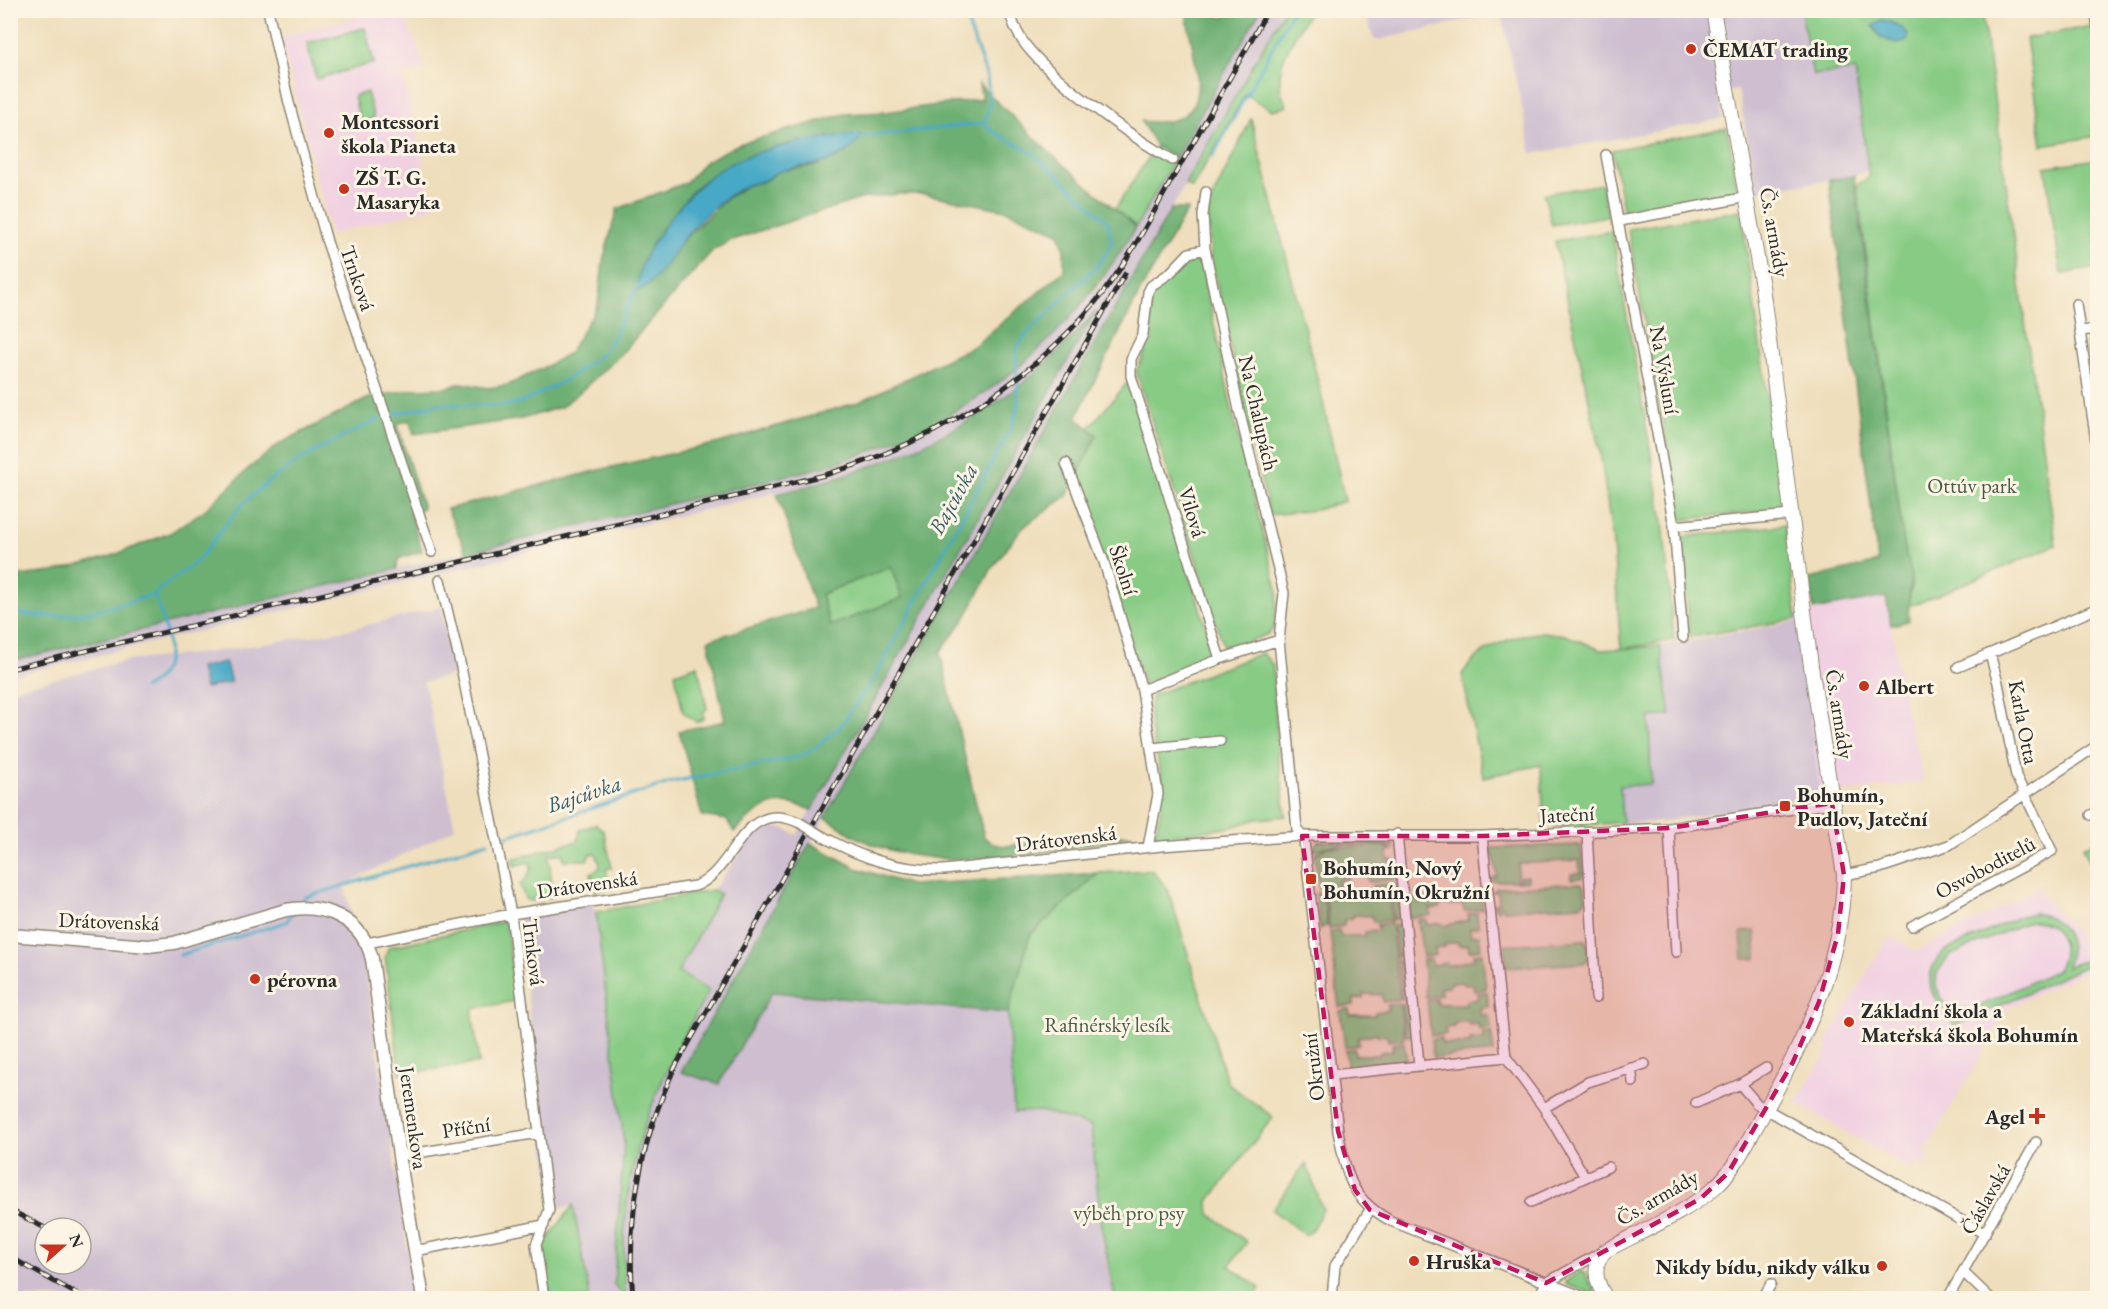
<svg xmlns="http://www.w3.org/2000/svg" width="2108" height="1309" font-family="'EB Garamond',serif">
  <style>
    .built { fill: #f1d0e2 }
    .industrial { fill: #cebed0; fill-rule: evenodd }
    .green { fill: #87cb84; stroke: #597b58; stroke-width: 1.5; fill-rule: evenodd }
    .forest { fill: #6daf72; stroke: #4c6d4e; stroke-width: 1.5; fill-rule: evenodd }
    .water { fill: #47a9c6; stroke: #396a78; stroke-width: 1.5 }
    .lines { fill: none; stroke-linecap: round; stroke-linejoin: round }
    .stream { stroke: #47a9c6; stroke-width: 3 }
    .minor-casing { stroke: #8d8474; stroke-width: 12 }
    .tertiary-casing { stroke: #8d8474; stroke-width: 15 }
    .secondary-casing { stroke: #8d8474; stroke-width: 16 }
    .minor { stroke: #fff; stroke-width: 9 }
    .tertiary { stroke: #fff; stroke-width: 12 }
    .secondary { stroke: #fff; stroke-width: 14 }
    .rail-casing { stroke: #2b2b2b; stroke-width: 5 }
    .rail { stroke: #fcf5e5; stroke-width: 3; stroke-dasharray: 9; stroke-linecap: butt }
    .minor-bridge-casing { stroke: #8d8474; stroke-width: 12; stroke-linecap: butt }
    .minor-bridge { stroke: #fff; stroke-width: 9 }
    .marked { fill: #c2185b; fill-opacity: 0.2; stroke: #c2185b; stroke-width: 4.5; stroke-dasharray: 12 8; stroke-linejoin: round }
    .poi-dot { fill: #c8321e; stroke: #fcf5e5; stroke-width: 2 }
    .labels { text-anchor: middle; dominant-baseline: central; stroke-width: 6; stroke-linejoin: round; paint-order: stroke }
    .poi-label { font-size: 21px; font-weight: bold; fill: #2b2b2b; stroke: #fcf5e5; text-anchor: start }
    .street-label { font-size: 21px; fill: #2b2b2b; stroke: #fcf5e5 }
    .park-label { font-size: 21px; fill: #475b46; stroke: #fcf5e5 }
    .water-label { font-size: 22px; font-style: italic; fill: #365d69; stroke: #fcf5e5 }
  </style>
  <rect width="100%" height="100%" fill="#fcf5e5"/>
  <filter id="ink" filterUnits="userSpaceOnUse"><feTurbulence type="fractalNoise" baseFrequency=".0167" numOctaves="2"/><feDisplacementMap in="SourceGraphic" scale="12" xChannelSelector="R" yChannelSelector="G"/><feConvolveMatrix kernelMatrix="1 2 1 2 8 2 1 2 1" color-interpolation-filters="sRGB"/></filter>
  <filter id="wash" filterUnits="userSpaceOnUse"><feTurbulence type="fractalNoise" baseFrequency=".008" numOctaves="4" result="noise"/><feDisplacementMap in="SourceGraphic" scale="24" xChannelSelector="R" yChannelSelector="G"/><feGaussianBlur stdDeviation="1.35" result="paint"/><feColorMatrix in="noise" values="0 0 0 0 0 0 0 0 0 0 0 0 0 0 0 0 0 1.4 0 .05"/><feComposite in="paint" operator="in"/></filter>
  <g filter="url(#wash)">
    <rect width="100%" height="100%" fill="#efdebc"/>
    <path class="built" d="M380,11H402L425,68L402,74L434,207L331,234L281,37Z
      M1886,597L1907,716L1924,781L1820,795L1797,614Z
      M2039,888L2046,902L2078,933L2093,968L2009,1007L1924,1153L1930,1157L1926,1165L1919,1161L1912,1170L1796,1103L1830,1047L1825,1044L1889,936L1917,951Z
      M1019,1290V1298H809V1297Z
      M1028,1290L1115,1294V1298H1028Z"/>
    <path class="industrial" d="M1260,11H1284L681,1072L719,1083L772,992L1008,1013L1014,1112L1042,1111L1091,1126L1101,1224L1115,1294L1015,1290L809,1298H626L624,1222L632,1165L657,1088L709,991L678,972L720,894L713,890L755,834L770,827L783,828L797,835L1093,315L1044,366L988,408L934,442L853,474L11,676L10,661L823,467L848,460L955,413L1034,355L1100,285L1142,217Z
      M1365,11H1801L1813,75L1855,69L1868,170L1854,176L1757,191L1738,90L1719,92L1723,119L1532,154L1502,16L1495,14L1377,40L1373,38Z
      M441,607L456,674L424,682L455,828L344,885L362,951L415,1298H11V690L125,661L212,652L347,630ZM45,1228H81V1264H45Z
      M1798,621L1820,795L1661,822L1622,823L1620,786L1651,784L1649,717L1671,715L1660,646Z
      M594,903L624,1143L614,1284L620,1298H590L573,1206L553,1208L517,914Z"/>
    <path class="green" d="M1284,11H1310C1293,41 1267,71 1287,106L1272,110L1245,94L1192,188L1185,184Z
      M1801,11H1982L2056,545L1916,604L1908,605L1912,586L1905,553L1857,185L1869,177L1855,70L1813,75Z
      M2093,26L2097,55V136L2042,145L2026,38Z
      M365,28L374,63L316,79L307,43Z
      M367,92L374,118L360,122L354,96Z
      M1251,119L1319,385L1345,501L1315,510L1270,515L1246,421L1210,253L1208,207Z
      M1727,128L1738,193L1624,213L1612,150Z
      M1156,146L1176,157L1136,227L1115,209Z
      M2097,159V268L2061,274L2045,167Z
      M1602,184L1608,216L1552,225L1544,194Z
      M1741,210L1783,509L1680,520L1628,229Z
      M1612,231L1663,522L1674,640L1621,649L1613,544L1601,457L1555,241Z
      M1199,254L1234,420L1278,592L1274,628L1268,634L1225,651L1136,371C1151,345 1152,324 1150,295L1153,289Z
      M2097,333V426L2086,343L2090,335Z
      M1128,382L1215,655L1144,684L1066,455Z
      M1785,525L1797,619L1690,637L1682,537Z
      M891,567L902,598L830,626L821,594Z
      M1542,632L1565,635L1601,650L1660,646L1671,715L1649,717L1651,784L1620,786L1622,823L1544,826L1541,765L1483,777L1462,674C1481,646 1510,637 1542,632Z
      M1262,653L1273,665L1278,754L1286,816L1257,819L1228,828L1154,837C1160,818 1164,797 1161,777C1158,751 1143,718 1153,695Z
      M698,665L707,709L703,712L704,719L696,722L683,712L675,673Z
      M596,824L604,832L612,868L606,869L608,880H613V888L595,891L591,873L601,867L596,854H590L587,860H564L563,853L549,855L553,897L530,901L525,899L520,884L527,878L532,866L528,862L514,866L512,859L578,841L580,830Z
      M1318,841H1390L1394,847C1365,843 1339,841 1312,851Z
      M2095,842L2097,848L2098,869L2094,871L2083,847Z
      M1580,845L1585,872L1581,878L1571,879V874L1580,873L1579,860L1519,864L1516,880H1519V877L1528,876V881H1491L1490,878L1497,877L1494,856H1488V850L1492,848Z
      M1327,847L1382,846L1393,850L1387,852L1388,860H1393L1395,879L1369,882L1367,876L1348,875V879L1339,880V886L1319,889L1315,854Z
      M1152,870L1168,889L1228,1084L1273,1117L1209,1201L1210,1214L1247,1242L1229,1266L1260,1288L1254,1298H1115L1101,1224L1091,1126L1042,1111L1014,1112L1008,1013L1030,935L1099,873Z
      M1581,883L1585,887L1586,900L1580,905L1503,910L1502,907H1498V910L1494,907L1493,904L1499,903L1498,892H1492L1497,888Z
      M1387,884L1391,920L1373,922L1372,916L1353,915V918L1344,920V926L1329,928L1325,891L1334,890L1335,896H1360V893L1373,891L1372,886Z
      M1390,885H1398L1401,915L1399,919L1393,920Z
      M713,890L720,894L678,972L709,991C650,1094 614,1177 626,1298H624L614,1284L624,1143L596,912Z
      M1480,891L1483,909L1464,911L1463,905L1440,904V908L1430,909L1431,915L1409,918L1407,900Z
      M1323,892L1327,925L1320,929L1316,893Z
      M1477,913L1478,927L1470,928L1471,936L1479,935L1481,949L1469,951L1468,944L1459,946L1458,942L1445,944V947L1435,949L1436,955L1423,957L1418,920L1426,919L1427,925L1442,923L1443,926L1469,920L1468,914Z
      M2034,913C2062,917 2077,940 2067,967L2084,960L2086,966L1954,1026L1951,1020L1958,1016C1928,1007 1920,971 1945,951L2021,916ZM2030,921C2058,920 2072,946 2057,970L1974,1009H1956L1941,999L1936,985L1937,973L1949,956Z
      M506,921L515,1001L472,1009L479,1063L400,1074L385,956L389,947Z
      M1391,923L1400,999L1383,1002L1382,995L1363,994V998L1354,999V1005L1339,1007L1330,931L1339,930L1341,936H1365V932L1378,931L1377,925Z
      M1402,924L1406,954L1397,957L1394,925Z
      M1755,931L1757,959H1743L1741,932Z
      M1585,940L1588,945L1589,958L1584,963L1505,968L1500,964L1507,963L1505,952L1499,953L1502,945Z
      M1482,953L1486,989L1474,991L1473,984L1464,985L1463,982L1450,983L1449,987L1440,988L1441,995L1426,997L1423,960L1431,959L1432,965L1447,963V966L1474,959V954Z
      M1398,959L1399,962L1406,961L1410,998L1402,999Z
      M1487,992L1488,1007L1480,1008L1481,1015H1489L1491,1028L1479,1030L1478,1024L1469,1025L1468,1021L1455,1023L1454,1027L1445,1028L1446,1034L1431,1036L1427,1000L1436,999L1437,1004H1466V1001L1478,999V993Z
      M1400,1003L1404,1039L1388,1041L1387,1035L1378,1036L1377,1033L1358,1038L1359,1045L1345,1047L1340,1011L1349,1009L1350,1015H1375V1012L1388,1010L1387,1005Z
      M1410,1004L1414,1036H1406L1402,1005Z
      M1491,1032L1494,1052L1433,1058L1431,1040L1441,1038L1442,1044H1470V1040L1484,1039L1483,1033Z
      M1404,1043L1407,1062L1348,1070L1345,1050L1354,1049L1355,1055H1380V1052L1393,1050L1392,1044Z
      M1306,1163L1323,1210L1310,1233L1305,1235L1272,1210Z
      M573,1205L590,1298H514L550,1292L542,1247Z
      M1580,1271L1584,1273L1597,1295L1567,1285L1565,1282Z"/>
    <path class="forest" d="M1186,11H1212L1217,16L1223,18L1236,11H1260L1176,157L1156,146L1141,121C1226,132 1191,57 1186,11Z
      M979,84L1051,154L1136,227C1060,354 964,425 823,467L467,553L447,509L603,469L719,443L859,402L974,346L1064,271V248L1059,233L1006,210L924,194H898L860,199L732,240L713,250L622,353L580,392L561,407L522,419L429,432L414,434L409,420L397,424L423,508L410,513L422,551L398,559L397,569L11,661V580L18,576L53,572L109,557L170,533L206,509L248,469L281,443L369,398L415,389L445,388L462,383L488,388L508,385L549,365L569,353L598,305L603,261L617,209L685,183L706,161L739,144L844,114L886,112L982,99ZM807,142L819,165L779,171L764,181L748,185L727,198L682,241L662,270C669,249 673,223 683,204C701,169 771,147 807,142Z
      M1854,176L1905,553C1917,575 1906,598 1909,621L1891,625L1886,597L1814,610L1809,579L1878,562L1829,180Z
      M1171,209H1188L1143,286L1076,418L1097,435L1067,496L1022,528L992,568L966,617L940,652L984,837L993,844L1005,846L1104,835H1133C1047,851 944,878 860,839C848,833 836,824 825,817Z
      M1096,311L812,810C775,794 761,807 734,832L727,820L702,816L679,731L725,721L708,640L815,608L777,494C907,462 1008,416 1096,311ZM891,567L902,598L830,626L821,594Z
      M810,843L856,868L911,885L1099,873L1030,935L1008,1013L772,992L719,1084L681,1072Z"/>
    <path class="water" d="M1881,20C1892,21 1901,26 1908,34L1907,41L1897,44L1880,37L1873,26Z
      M860,134L862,136C839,168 814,162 781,171C775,172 771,177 765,180C760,183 753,182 748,185C724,195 698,221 682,241C668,259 659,282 637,291C637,267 648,249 662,229C677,208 697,185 719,170C756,147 818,137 860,134Z
      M225,662L231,682L205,688L200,668Z"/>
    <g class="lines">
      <path class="stream" d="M860,137L985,123
        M1213,156L1293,10
        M394,414L438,404L502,406L522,402L566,380L601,355L613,338L638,285
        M10,611C60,625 107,608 155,594
        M145,688C184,666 164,629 155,594C167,580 185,573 198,560C214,542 227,520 244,503C282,466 331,442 379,419
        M505,837L672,782L798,757L814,749L840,727L873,680L1011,428L1018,406L1016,350L1025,336L1097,266L1112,244L1108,222L1033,153L987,128L985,123L990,101L987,77L963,10
        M300,905L306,897L488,842
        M180,955L286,922L292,914"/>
    </g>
  </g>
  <g filter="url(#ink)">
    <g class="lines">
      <defs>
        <path id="minor" d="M268,10L289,103L327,242L432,552
          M1009,10C1012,21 1016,31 1022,40C1046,76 1134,139 1173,160
          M2095,10L2098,27
          M1606,155L1674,526L1683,637
          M1206,192L1203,215L1205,249L1239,410L1284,593L1279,640L1297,829L1304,840L1338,1131C1347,1175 1349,1198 1391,1221L1586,1298
          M1620,221L1748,197
          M1205,249L1189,253L1170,273L1151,286L1148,292L1143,334L1131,359V376L1220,659
          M2076,304L2098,455
          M2080,331L2098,329
          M1066,463L1104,562L1142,690L1158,794L1148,847
          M1674,526L1791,515
          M440,580L461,667L511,914L549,1210L536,1245L544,1298
          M1958,667L2098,608
          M1142,690L1220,659L1279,640
          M1152,748L1220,741
          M2091,815L2098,812
          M1669,828L1676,952
          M1587,832L1596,998
          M1397,834L1419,1065
          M822,836C861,858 899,871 944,870L1161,846L1302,836H1482L1669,828L1832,803
          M1482,836L1506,1057
          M1844,875L1880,868L1949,845L2098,745
          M1912,926L2052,851L2016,776L1998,683L1990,654
          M367,943L511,914L695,886C736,871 742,795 800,823
          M1631,1068L1633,1082
          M1332,1075L1506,1057L1544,1108L1585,1177
          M1740,1084L1766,1068
          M1696,1103L1740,1084L1757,1104L1985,1234
          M1544,1108L1588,1082L1645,1064
          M399,1156L538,1133
          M1531,1202L1608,1167
          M415,1251L544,1225
          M1964,1273L1990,1298
          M1332,1298L1335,1266L1370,1210
          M1538,1298L1546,1283L1602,1252
          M1763,1298L1771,1284
          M1948,1298L2036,1142"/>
        <path id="tertiary" d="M10,935L148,946L174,943L286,910C324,903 362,918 372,959L399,1156L423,1298"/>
        <path id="secondary" d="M1606,1298C1596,1283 1591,1267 1605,1251C1639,1232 1687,1213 1715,1187C1734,1170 1746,1144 1758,1123C1803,1045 1842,966 1844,875L1811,666L1762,286L1713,10"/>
      </defs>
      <use href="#minor" class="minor-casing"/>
      <use href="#tertiary" class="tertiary-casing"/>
      <use href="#secondary" class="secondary-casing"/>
      <use href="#minor" class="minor"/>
      <use href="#tertiary" class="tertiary"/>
      <use href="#secondary" class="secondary"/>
      <defs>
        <path id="rail" d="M10,669L825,475C936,441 1033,383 1105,290C1131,256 1151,217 1171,181C1204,124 1236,67 1268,10
          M10,1210L45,1228
          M81,1234L86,1235
          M81,1245L83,1246
          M10,1257L84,1298
          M10,1298H11
          M633,1298C626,1217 640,1143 674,1069L1125,274"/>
      </defs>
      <use href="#rail" class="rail-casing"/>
      <use href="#rail" class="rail"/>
      <defs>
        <path id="minor-bridge" d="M800,823L822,836"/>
      </defs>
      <use href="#minor-bridge" class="minor-bridge-casing"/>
      <use href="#minor-bridge" class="minor-bridge"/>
    </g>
  </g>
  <path class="marked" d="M1832,803L1844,875L1838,934L1819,1002L1793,1062L1728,1173L1700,1199L1546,1283L1370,1210L1355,1190L1338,1131L1302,836H1482L1669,828Z"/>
  <g class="poi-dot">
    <circle cx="1691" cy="49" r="6"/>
    <circle cx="329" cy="133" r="6"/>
    <circle cx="344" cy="189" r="6"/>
    <circle cx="1864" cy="686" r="6"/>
    <rect x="1779" y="800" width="12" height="12" rx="3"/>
    <rect x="1305" y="873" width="12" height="12" rx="3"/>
    <circle cx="255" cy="979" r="6"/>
    <circle cx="1849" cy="1022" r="6"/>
    <path d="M2034 1107h6v6h6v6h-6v6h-6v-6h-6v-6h6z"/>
    <circle cx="1414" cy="1261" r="6"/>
    <circle cx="1882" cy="1266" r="6"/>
  </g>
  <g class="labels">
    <g class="poi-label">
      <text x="1703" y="49">ČEMAT trading</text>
      <text x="341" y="121">Montessori<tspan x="341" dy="24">škola Pianeta</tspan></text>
      <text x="356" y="177">ZŠ T. G.<tspan x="356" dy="24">Masaryka</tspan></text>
      <text x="1876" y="686">Albert</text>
      <text x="1797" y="794">Bohumín,<tspan x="1797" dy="24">Pudlov, Jateční</tspan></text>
      <text x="1323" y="867">Bohumín, Nový<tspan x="1323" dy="24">Bohumín, Okružní</tspan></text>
      <text x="267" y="979">pérovna</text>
      <text x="1861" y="1010">Základní škola a<tspan x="1861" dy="24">Mateřská škola Bohumín</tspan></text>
      <text x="2025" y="1116" text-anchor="end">Agel</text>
      <text x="1426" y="1261">Hruška</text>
      <text x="1870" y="1266" text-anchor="end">Nikdy bídu, nikdy válku</text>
    </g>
    <g class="street-label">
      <text transform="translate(1775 232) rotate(80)">Čs. armády</text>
      <text transform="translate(358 278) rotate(71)">Trnková</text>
      <text transform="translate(1665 370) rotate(80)">Na Výsluní</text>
      <text transform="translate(1259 413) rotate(77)">Na Chalupách</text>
      <text transform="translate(1193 512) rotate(73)">Vilová</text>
      <text transform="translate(1124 570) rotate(72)">Školní</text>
      <text transform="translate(1840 714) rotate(81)">Čs. armády</text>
      <text transform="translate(2024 722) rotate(79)">Karla Otta</text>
      <text transform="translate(1567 814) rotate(-3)">Jateční</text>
      <text transform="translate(1066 838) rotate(-7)">Drátovenská</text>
      <text transform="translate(1985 867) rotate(-28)">Osvoboditelů</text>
      <text transform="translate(587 884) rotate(-8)">Drátovenská</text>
      <text transform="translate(109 921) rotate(2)">Drátovenská</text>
      <text transform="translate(534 952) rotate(83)">Trnková</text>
      <text transform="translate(1313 1067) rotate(-97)">Okružní</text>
      <text transform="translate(414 1118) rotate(82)">Jeremenkova</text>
      <text transform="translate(466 1127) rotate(-9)">Příční</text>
      <text transform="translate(1657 1197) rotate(-30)">Čs. armády</text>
      <text transform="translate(1985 1199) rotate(-60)">Čáslavská</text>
    </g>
    <g class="park-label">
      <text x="1972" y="485">Ottúv park</text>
      <text x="1107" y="1024">Rafinérský lesík</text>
      <text x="1129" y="1212">výběh pro psy</text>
    </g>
    <g class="water-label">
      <text transform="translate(953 499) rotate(-61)">Bajcůvka</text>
      <text transform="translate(584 794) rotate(-18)">Bajcůvka</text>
    </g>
  </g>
  <rect width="2108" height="1309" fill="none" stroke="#fcf5e5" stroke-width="36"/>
  <g transform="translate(63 1246) rotate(69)"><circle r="28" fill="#fcf5e5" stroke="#a8a49b" stroke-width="1.5"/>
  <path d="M0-4.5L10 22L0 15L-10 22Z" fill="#c8321e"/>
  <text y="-9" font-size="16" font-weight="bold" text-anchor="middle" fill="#2b2b2b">N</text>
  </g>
</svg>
